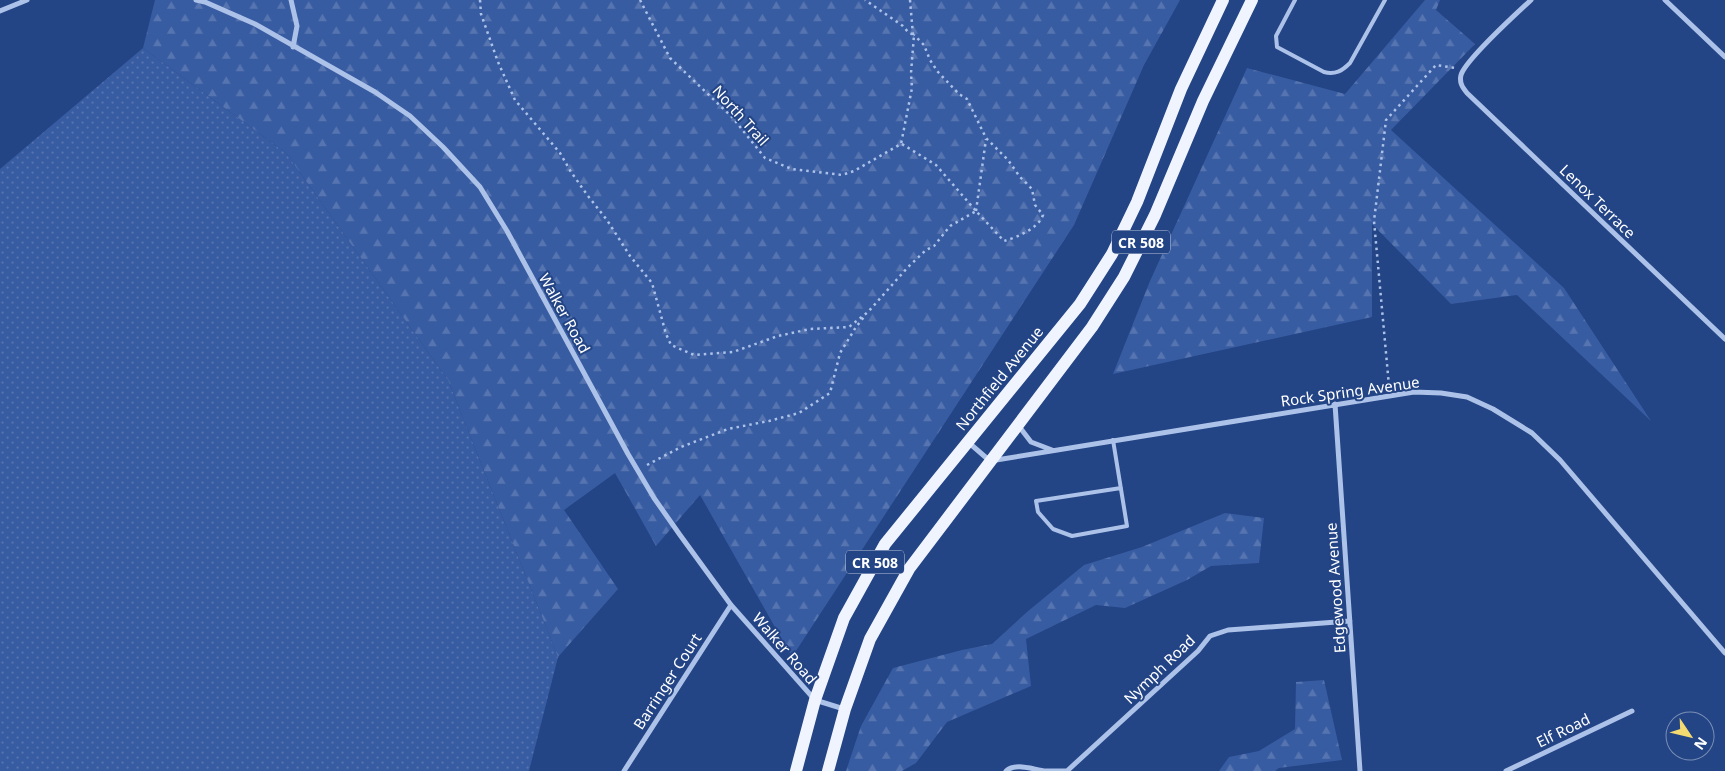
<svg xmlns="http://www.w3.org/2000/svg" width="1725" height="771" font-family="'Noto Sans',sans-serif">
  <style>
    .grass { fill: url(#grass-dots) }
    .forest { fill: url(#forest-firs) }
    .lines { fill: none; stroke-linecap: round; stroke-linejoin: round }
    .path { stroke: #adc2e9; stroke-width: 2.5; stroke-dasharray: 2.5 4; stroke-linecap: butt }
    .service { stroke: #adc2e9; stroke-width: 4 }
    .minor { stroke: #adc2e9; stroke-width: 5 }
    .primary { stroke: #f0f4fe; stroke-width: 12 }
    .labels { text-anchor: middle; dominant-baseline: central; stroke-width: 4; stroke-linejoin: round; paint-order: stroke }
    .shield { fill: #234485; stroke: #bdc7da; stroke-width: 1 }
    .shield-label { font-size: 14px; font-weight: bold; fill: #fff }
    .street-label { font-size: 15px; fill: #fff; stroke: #234485 }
  </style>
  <defs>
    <pattern id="grass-dots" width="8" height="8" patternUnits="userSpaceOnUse" patternTransform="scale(1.25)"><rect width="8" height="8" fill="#385ca2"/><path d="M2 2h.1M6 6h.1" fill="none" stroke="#5674b0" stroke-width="1.8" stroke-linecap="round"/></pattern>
    <pattern id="forest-firs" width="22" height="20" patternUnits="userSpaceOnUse" patternTransform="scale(1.25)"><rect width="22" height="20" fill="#385ca2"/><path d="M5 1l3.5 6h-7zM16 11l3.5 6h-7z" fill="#5674b0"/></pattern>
  </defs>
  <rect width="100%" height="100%" fill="#234485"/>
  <path class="grass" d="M143,48L286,153L448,380L558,657L529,771H0V169Z"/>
  <path class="forest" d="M155,0H1180L1144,65L1074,225L792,657L700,495L656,546L615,473L564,510L618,589L558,657L448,380L286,153L143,48Z
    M1425,0H1440L1436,10L1475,44L1391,130L1564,288L1651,421L1517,295L1451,304L1372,224V317L1113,374L1150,281L1247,68L1345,94Z
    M1225,513L1264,518L1259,563L1211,566L1187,580L1125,608L1096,605L1026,639L1031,686L947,722L916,763L902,771H846L861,726L893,668L962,650L992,644L1027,612L1084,565L1142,547Z
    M1324,680L1342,760L1279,768L1275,771H1219L1229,757L1259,751L1295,729L1296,682Z"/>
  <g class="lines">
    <path class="path" d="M480,0L481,14L498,62L515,100L560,153L571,172L588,196L607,220L630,256L652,283L666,334L671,345L694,355L733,352L778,336L810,329L849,327L868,312L908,267L926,250L934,246L950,226L976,211L1004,241C1017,237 1038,229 1043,215L1035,205L1032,189L1020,177L1008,160L986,138L967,99L959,94L938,72L930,60L924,45L914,35
      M640,0L670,58L732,117L765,158L792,169L842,175L854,171L901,144L912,88L911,73L914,35L908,32L903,26L865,0
      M910,0L913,35
      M902,144L936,165L976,211
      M976,211L986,139
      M1389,386L1374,221L1386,120L1436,65L1455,68
      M647,465L681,447L728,429L769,421L799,413L830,393L840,353L856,327L864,317"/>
    <path class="service" d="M1295,0L1276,36L1277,47L1324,72C1335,75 1342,71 1350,63L1385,0
      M1113,440L1127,526L1072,536L1053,529L1038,512L1036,501L1121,488"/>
    <path class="minor" d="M196,0L205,2L255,24L375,92L410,116L443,147L480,187L507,231L628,454L654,498L680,535L731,605L815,700L844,709
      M291,0L297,26L293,47
      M1531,0C1516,14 1466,59 1461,75C1459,83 1463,88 1467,93L1725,339
      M1665,0L1725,57
      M0,11L27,0
      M1335,404L1360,771
      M1018,425L1031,442L1052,450
      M968,442L990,461L1414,392L1441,393L1467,397L1493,409L1532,433L1560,460L1725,653
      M624,771L731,605
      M1006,771C1016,762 1034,770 1046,771C1053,771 1061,771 1067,771L1198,651L1210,636L1228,630L1350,621
      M1506,771L1632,711"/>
    <path class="primary" d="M796,771L815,700L844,618L885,544L1080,304L1112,254L1137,202L1181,89L1223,0
      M828,771L845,709L870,639L909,569L1092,327L1124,277L1155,215L1203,101L1252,0"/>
  </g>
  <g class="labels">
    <g class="shield">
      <rect x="1112" y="230.5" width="58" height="23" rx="4"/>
      <rect x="846" y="550.5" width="58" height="23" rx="4"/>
    </g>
    <g class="shield-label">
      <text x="1141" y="242">CR 508</text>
      <text x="875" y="562">CR 508</text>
    </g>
    <g class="street-label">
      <text transform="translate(741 115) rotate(48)">North Trail</text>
      <text transform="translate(1598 201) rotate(44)">Lenox Terrace</text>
      <text transform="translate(565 313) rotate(61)">Walker Road</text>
      <text transform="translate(999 378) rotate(-51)">Northfield Avenue</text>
      <text transform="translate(1350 391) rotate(-8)">Rock Spring Avenue</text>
      <text transform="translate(1335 588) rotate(-94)">Edgewood Avenue</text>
      <text transform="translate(785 648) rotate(49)">Walker Road</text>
      <text transform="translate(1159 669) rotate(-44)">Nymph Road</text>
      <text transform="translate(667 681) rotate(-57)">Barringer Court</text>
      <text transform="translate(1563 730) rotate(-26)">Elf Road</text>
    </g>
  </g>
  <g transform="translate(1690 736) rotate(125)"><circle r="24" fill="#234485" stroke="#7b8fb6"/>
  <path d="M0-4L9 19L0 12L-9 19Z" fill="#f3db71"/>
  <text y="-8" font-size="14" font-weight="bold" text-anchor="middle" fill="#ffffff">N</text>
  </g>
</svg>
